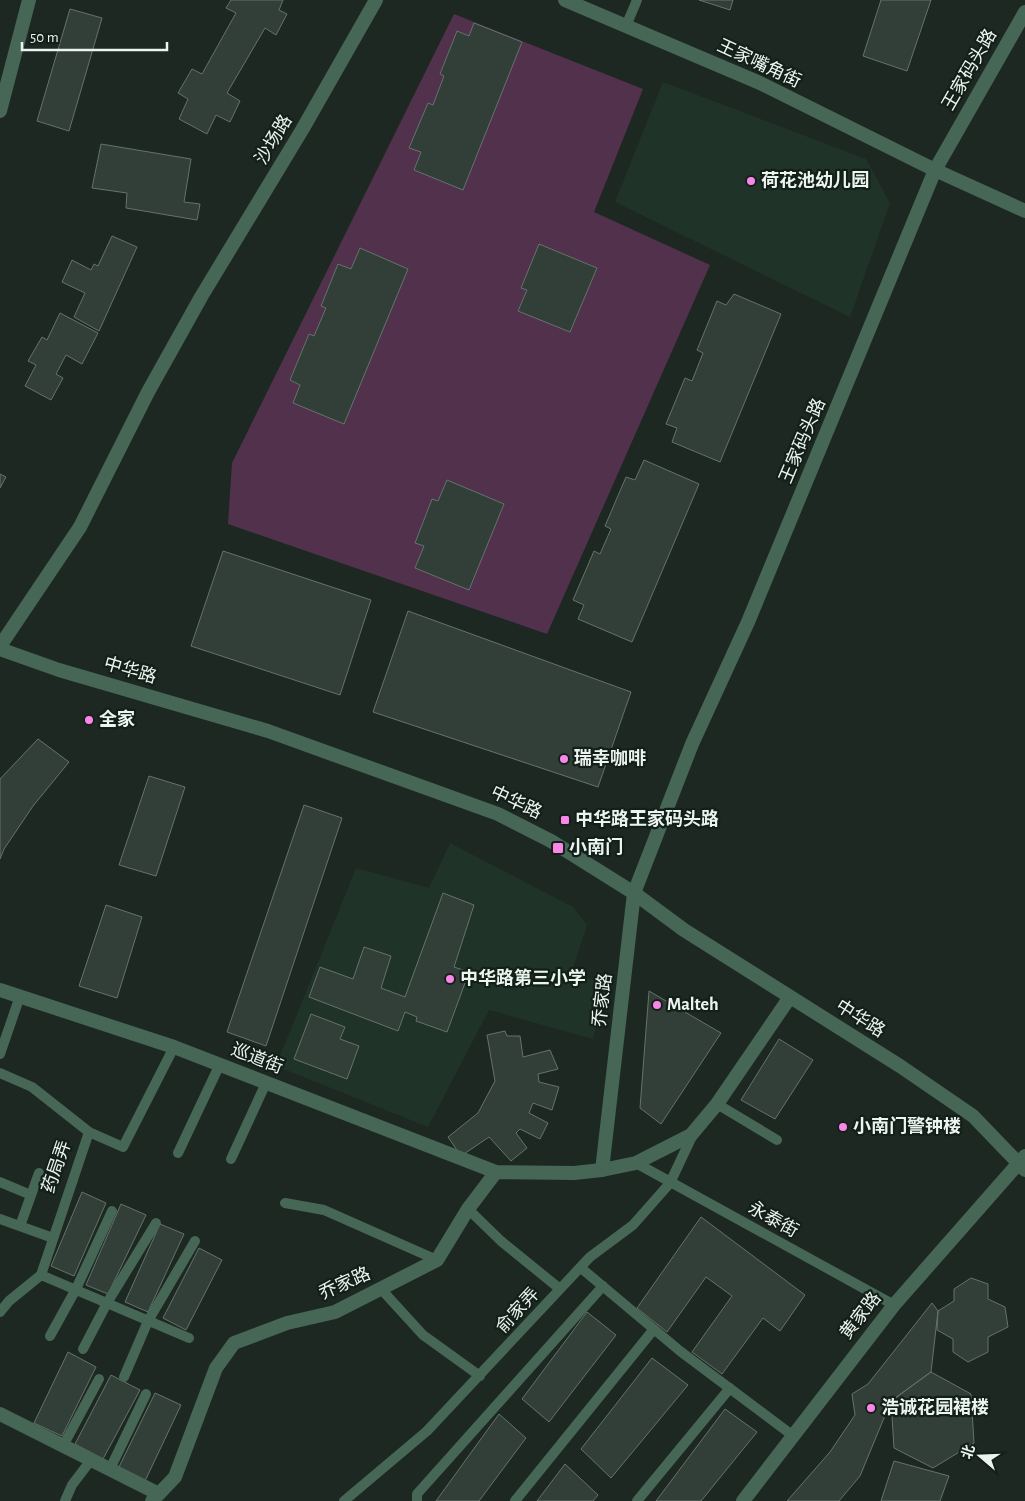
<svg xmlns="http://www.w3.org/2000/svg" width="1025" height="1501" font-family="'Alegreya Sans','Noto Sans SC',sans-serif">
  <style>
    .built { fill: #203329 }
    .green { fill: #52314c }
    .building { fill: #323e38; stroke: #65736b }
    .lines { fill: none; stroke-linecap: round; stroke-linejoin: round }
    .service { stroke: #466656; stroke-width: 10 }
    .minor { stroke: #466656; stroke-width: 14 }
    .tertiary { stroke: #466656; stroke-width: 14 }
    .poi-dot { fill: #fa87e7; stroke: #131f19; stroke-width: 2 }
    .labels { text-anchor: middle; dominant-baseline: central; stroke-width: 4.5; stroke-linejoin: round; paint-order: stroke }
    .street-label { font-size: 18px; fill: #ecf4ef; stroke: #131f19 }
    .poi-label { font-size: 18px; font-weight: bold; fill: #ecf4ef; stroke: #131f19; text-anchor: start }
  </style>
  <rect width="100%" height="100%" fill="#1d2822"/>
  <path class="built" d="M663,82L866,159L890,203L850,317L615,202Z
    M450,843L573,907L587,925L571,973L608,985L593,1039L489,1010L428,1127L276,1066L356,868L429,888Z"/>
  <path class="green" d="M454,14L643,89L594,212L710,265L547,634L228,524L232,463Z"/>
  <path class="building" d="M231,0H283L279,10L287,14L276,35L265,28L227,93L240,101L230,122L216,115L207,134L179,119L188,99L178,93L192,69L202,74L236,13L226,8Z
    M699,0H733L730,10Z
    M881,0H931L907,71L863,56Z
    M70,9L102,18L69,131L37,121Z
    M474,23L522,42L463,190L414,170L421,152L409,148L428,103L433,105L444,76L440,74L457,31L469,36Z
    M101,144L191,159L184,202L200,204L197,220L126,208L127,193L92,188Z
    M112,236L137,247L99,331L74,317L85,293L62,282L72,260L91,270L94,264L98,266Z
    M539,244L597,268L570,332L518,311L527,290L521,288Z
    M360,248L408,269L344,424L293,403L300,385L290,380L309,334L314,336L326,308L321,306L338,264L351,269Z
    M734,294L781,314L720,462L672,442L677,428L666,424L685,378L692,381L703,353L697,350L717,301L726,305Z
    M60,313L98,333L82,364L66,355L56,374L63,378L51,400L25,386L36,365L28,361L42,337L47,340Z
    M644,460L699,484L632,642L578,619L584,605L573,600L594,551L600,554L611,529L605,526L626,477L635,480Z
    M0,474L6,477L0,488Z
    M447,480L504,504L469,590L415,568L424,546L415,543L432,499L438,501Z
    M223,551L371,600L340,695L191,646Z
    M408,611L631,692L598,787L373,712Z
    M38,739L69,762L33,806L4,849L0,859V779Z
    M149,776L185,787L156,876L119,865Z
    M304,805L342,818L266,1046L227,1032Z
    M443,893L474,905L454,967L469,972L447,1032L416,1021L417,1017L405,1012L398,1031L309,997L320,967L353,979L364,947L391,956L381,988L405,997Z
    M106,905L142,917L117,998L79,986Z
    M649,991L721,1033L661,1124L640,1108Z
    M311,1014L345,1027L340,1039L359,1046L347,1079L294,1059Z
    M505,1031L507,1036H520L523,1057L550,1050L558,1069L538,1074L539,1082L559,1087L552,1110L533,1103L529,1113L548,1123L540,1139L520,1129L516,1133L527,1148L511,1161L489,1137L461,1156L448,1137L478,1113L495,1081L487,1035Z
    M779,1039L813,1060L775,1119L741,1100Z
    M82,1192L106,1203L74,1276L51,1266Z
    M121,1204L146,1215L108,1294L86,1285Z
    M701,1217L805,1295L780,1331L763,1318L722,1374L692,1352L732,1296L706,1277L667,1332L637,1308Z
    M160,1224L184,1234L148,1312L125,1302Z
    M199,1248L222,1260L186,1330L163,1318Z
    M971,1278L988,1284V1299L1005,1307L1008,1327L988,1337V1352L968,1362L953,1352V1339L937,1330L938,1311L954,1301V1289Z
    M932,1303L938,1311L931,1372L891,1401L860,1476L839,1501H787L830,1452L855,1415L852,1394L868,1384Z
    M587,1312L616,1335L549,1422L522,1399Z
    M68,1352L96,1367L62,1436L34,1423Z
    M652,1358L688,1385L611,1478L581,1449Z
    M931,1372L971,1394L974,1443L933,1468L894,1448L891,1401Z
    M111,1375L140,1390L103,1459L75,1444Z
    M155,1393L181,1405L145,1481L118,1469Z
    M725,1409L757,1432L701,1501H656Z
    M499,1414L526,1438L479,1501H436Z
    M894,1461L949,1476L940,1501H881Z
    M565,1464L598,1495L593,1501H537Z"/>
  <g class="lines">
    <path class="service" d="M626,26L637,0
      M0,1054L20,996
      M0,1073L32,1087L89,1132
      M717,1104L777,1140
      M178,1153L220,1064
      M231,1159L266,1083
      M636,1163L894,1305
      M0,1182L31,1195
      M285,1203L324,1210L437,1260
      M468,1209L501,1241L560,1289
      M0,1219L53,1238
      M20,1226L39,1173
      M581,1268L680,1351L792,1435
      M41,1275L189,1338
      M381,1289L423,1335L480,1376
      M0,1312L9,1301L41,1275L89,1132L123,1147L174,1047
      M50,1336L76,1289L112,1211
      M83,1349L107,1303L156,1223
      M124,1377L148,1321L195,1241
      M63,1446L99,1379
      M110,1469L146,1394
      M65,1501L72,1485L91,1460
      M344,1501L427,1431L590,1257L633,1225L670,1183L694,1132
      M417,1501V1494L603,1286
      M515,1501L654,1329
      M637,1501L730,1388"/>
    <path class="minor" d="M565,0L760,83L935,170L1025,211
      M0,111L29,0
      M0,646L80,527L148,392L201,297L302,130L376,0
      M634,893L692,744L748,622L935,170L1025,12
      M0,990L174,1047L496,1172
      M0,1414L159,1494
      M152,1501L175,1477L216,1368L234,1343L287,1323L335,1312L437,1260L468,1209L496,1172L574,1173L602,1170L636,1163L691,1135L717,1104L790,997
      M743,1501L894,1305L1025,1156"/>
    <path class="tertiary" d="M0,649L59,670L268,731L498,814L551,841L634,893L684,930L900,1066L973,1116L1025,1170
      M602,1170L634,893"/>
  </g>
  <g class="poi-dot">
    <circle cx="751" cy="181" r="5"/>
    <circle cx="89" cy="720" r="5"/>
    <circle cx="564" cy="759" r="5"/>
    <rect x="560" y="815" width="10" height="10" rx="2.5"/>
    <rect x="552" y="842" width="12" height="12" rx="2.5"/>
    <circle cx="450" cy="979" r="5"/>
    <circle cx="657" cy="1005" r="5"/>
    <circle cx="843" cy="1127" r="5"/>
    <circle cx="871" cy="1408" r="5"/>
  </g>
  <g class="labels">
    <g class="street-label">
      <text transform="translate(759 64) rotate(25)">王家嘴角街</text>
      <text transform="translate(970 70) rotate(-60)">王家码头路</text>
      <text transform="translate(274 140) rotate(-59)">沙场路</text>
      <text transform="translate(803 441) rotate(-67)">王家码头路</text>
      <text transform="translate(130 671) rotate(16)">中华路</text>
      <text transform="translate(516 803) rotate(25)">中华路</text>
      <text transform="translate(603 1000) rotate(-83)">乔家路</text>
      <text transform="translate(860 1019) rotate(32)">中华路</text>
      <text transform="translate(257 1059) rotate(21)">巡道街</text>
      <text transform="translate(57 1167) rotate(-71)">药局弄</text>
      <text transform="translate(773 1220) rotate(29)">永泰街</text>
      <text transform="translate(345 1284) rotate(-24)">乔家路</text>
      <text transform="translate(518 1311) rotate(-47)">俞家弄</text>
      <text transform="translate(861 1316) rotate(-52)">黄家路</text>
    </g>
    <g class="poi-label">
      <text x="761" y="181">荷花池幼儿园</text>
      <text x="99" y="720">全家</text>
      <text x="574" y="759">瑞幸咖啡</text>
      <text x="575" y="820">中华路王家码头路</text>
      <text x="569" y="848">小南门</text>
      <text x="460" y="979">中华路第三小学</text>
      <text x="667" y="1005">Malteh</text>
      <text x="853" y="1127">小南门警钟楼</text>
      <text x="881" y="1408">浩诚花园裙楼</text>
    </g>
  </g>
  <g transform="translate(980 1456) rotate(289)" stroke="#131f19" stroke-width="4" paint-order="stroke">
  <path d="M0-4L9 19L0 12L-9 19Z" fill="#ecf4ef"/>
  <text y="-8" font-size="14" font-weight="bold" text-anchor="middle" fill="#ecf4ef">北</text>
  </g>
  <path d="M22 42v8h145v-8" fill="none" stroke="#ecf4ef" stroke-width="2.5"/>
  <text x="30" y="42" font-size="15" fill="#ecf4ef" stroke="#131f19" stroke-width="4" paint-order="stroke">50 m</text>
</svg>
